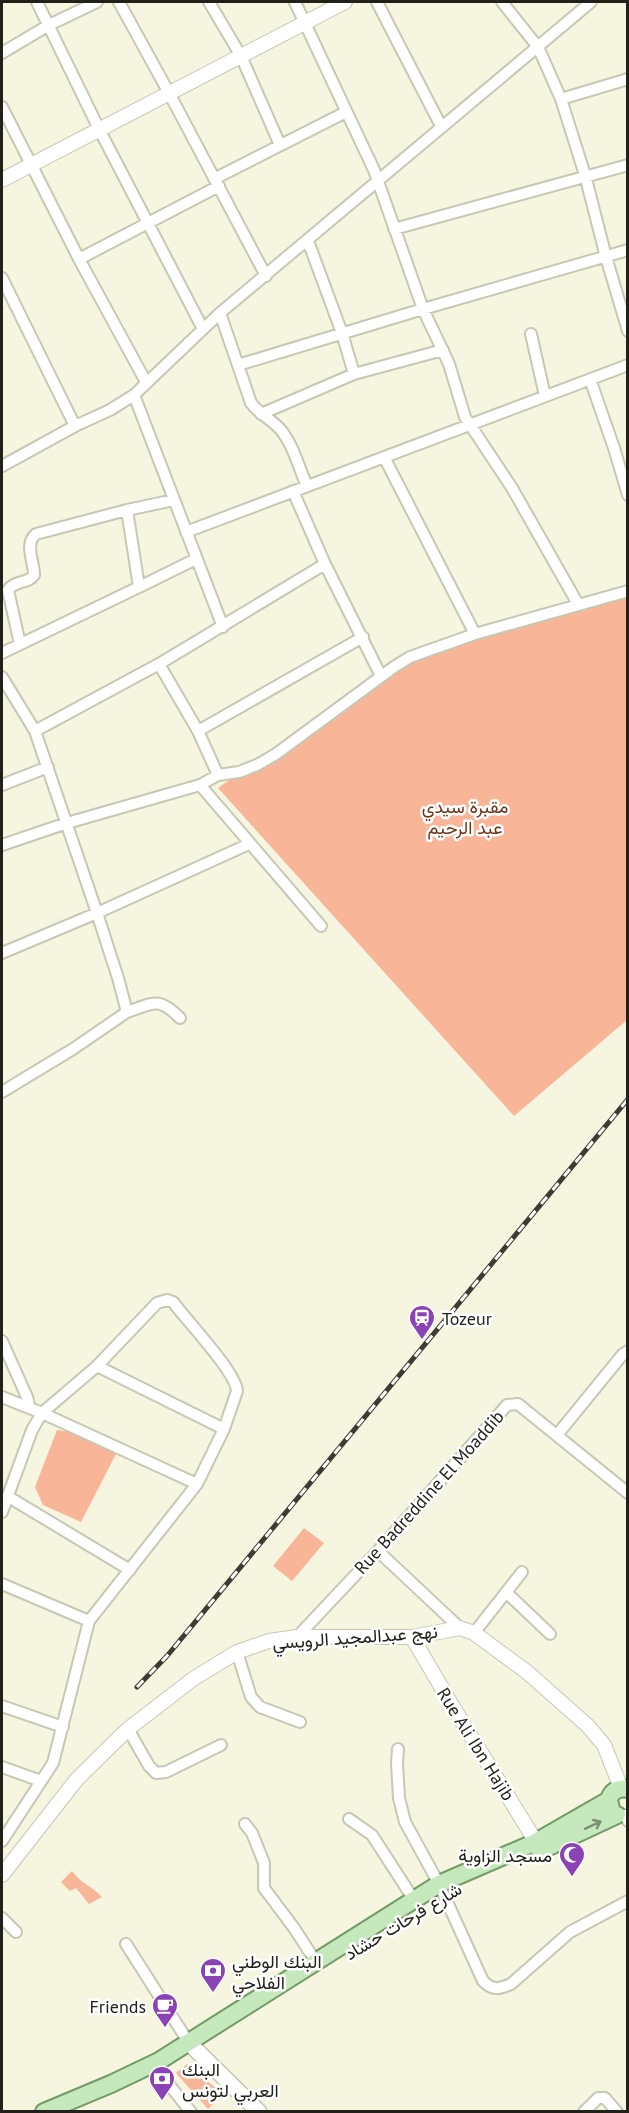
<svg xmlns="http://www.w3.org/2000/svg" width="629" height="2113" font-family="'PT Sans',Vazirmatn,sans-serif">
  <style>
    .green { fill: #f8b597 }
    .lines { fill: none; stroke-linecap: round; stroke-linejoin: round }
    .minor-casing { stroke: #c7c8b4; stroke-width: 14 }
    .tertiary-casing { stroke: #c7c8b4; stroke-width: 16 }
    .secondary-casing { stroke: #c7c8b4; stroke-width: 18 }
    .primary-casing { stroke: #739a67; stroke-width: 20 }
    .minor { stroke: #fff; stroke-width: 10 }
    .tertiary { stroke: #fff; stroke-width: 14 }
    .secondary { stroke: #fff; stroke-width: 15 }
    .primary { stroke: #c5e9bd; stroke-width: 16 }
    .rail-casing { stroke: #3c3c33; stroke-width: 5 }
    .rail { stroke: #fff; stroke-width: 3; stroke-dasharray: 9; stroke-linecap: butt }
    .oneway { stroke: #7b8f74 }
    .labels { text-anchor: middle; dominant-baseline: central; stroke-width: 5; stroke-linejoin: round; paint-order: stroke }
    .park-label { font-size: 18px; fill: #6d3314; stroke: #fff }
    .poi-label { font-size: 18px; fill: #21211a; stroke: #fff; text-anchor: start }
    .street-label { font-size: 18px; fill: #21211a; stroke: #fff }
  </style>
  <rect width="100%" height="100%" fill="#f5f5e0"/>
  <path class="green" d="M627,593V1020L514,1116L218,788L328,711L410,657Z
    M57,1430L77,1433L116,1454L81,1522L43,1505L35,1487Z
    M304,1528L324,1543L292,1581L273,1566Z
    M72,1871C81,1884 91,1885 102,1897L89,1904L76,1888L70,1891L61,1882Z
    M187,2064L223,2094L208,2109L176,2073Z"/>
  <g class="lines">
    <defs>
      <path id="minor" d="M37,2L99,129L203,329
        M119,2L169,93L266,276
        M209,2L241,56L280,145
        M295,2L374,170L423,309L449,364L465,417L512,488L578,604
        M377,2L441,126
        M502,2L538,47L561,99L585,175L606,257L628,331
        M2,53L49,25L97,2
        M561,99L628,79
        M2,107L79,259L146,382
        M214,179L346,112
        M394,229L628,165
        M308,241L342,333L354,374
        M79,259L219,186
        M2,278L75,426
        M220,313L251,403C259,414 271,419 280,429C293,444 299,468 307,486
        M531,334L545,396
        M238,365L423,309L628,250
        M590,379L614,448L628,495
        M134,395L223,627
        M261,414L354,374L443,350
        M384,457L475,634
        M2,466L75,426L110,410L134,395L220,313L591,2
        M293,491L325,564L381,676
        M186,532L628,365
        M139,587L196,559
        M20,644L8,590C15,580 28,584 34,575C34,561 24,544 36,534L127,510L174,500
        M2,653L139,587L127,510
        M159,664L198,731L218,775
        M2,677L35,731L97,913L118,978L127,1012C154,1003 158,996 180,1018
        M35,731L159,664L325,564
        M198,731L363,637
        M2,785L48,767
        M200,785L321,926
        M2,845L67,823L200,785L218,775L239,772L257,765L276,754L394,667L410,657L475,634L628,591
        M2,953L97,913L249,844
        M2,1092L73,1049L127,1012
        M2,1341L27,1397L30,1408
        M97,1366L224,1429
        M2,1397L42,1413L197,1484
        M557,1435L623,1354L628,1351
        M7,1496L130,1570
        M2,1512L32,1430L42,1413L97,1366L157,1303L167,1300L173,1302C187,1321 236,1372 237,1391L224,1429L197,1484L89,1621L53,1763L2,1841
        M378,1551L460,1628
        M2,1584L89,1621
        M506,1592L550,1634
        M474,1633L522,1572
        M297,1637L378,1551L507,1405L518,1404L628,1493
        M237,1652L251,1697L260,1707L300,1722
        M2,1706L63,1727
        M128,1729L149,1766L156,1773L166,1772L221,1745
        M398,1749L397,1763L399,1798L405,1822L439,1884L483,1981C493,1991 499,1989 511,1984L570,1932L628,1901
        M2,1767L41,1781
        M625,1815L628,1821
        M349,1819L372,1835L414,1900
        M245,1824L252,1833L264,1863V1888L294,1928L316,1962
        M2,1918L16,1932
        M126,1944L189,2043
        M159,2072L191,2112
        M584,2112L598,2098H605L617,2112"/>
      <path id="tertiary" d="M2,180L345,2
        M412,1637L453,1707L541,1850
        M2,1875L77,1779L128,1729L193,1679L237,1652L269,1641L297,1637H412L460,1628L474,1633L527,1672L588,1726L604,1745L621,1788"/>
      <path id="secondary" d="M189,2043L259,2112"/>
      <path id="primary" d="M611,1809L609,1800C611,1791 618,1787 628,1789
        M540,1851L617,1815
        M44,2112L113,2083L159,2061L439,1884L536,1842L609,1800"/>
    </defs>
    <use href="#minor" class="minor-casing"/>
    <use href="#tertiary" class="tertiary-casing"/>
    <use href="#secondary" class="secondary-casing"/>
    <use href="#primary" class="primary-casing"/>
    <use href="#minor" class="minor"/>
    <use href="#tertiary" class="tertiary"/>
    <use href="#secondary" class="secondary"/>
    <use href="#primary" class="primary"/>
    <defs>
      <path id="rail" d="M137,1687L167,1656L628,1099"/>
    </defs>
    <use href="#rail" class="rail-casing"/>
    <use href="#rail" class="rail"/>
  </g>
  <defs><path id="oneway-shaft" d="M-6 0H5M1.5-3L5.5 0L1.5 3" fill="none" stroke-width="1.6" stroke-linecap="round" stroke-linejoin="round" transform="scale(1.5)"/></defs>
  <use class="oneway" href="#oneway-shaft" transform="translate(593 1825) rotate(-25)"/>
  <defs>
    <symbol id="station-pin" viewBox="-11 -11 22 30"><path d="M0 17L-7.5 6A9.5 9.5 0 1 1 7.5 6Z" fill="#8b42b4" stroke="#fff"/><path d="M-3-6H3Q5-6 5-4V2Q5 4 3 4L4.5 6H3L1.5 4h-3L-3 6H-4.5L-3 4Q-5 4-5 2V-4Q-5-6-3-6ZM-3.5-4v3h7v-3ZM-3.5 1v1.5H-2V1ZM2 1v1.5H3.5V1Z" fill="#fff"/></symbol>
    <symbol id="mosque-pin" viewBox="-11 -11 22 30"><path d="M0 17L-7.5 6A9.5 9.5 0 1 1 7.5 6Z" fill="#8b42b4" stroke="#fff"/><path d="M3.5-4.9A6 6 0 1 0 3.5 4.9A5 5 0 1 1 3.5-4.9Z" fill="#fff"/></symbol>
    <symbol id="bank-pin" viewBox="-11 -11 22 30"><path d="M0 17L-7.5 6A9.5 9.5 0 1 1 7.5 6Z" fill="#8b42b4" stroke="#fff"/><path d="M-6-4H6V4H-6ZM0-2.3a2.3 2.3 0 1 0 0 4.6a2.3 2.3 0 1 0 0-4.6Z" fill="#fff"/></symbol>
    <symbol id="cafe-pin" viewBox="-11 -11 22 30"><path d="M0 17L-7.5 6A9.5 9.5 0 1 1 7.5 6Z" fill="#8b42b4" stroke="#fff"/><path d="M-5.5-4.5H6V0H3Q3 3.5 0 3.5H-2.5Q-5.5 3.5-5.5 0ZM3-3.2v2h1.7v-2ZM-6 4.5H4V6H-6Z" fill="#fff"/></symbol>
  </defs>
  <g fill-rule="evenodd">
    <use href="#station-pin" x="407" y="1303" width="30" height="40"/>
    <use href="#mosque-pin" x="557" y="1840" width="30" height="40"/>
    <use href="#bank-pin" x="198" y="1956" width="30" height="40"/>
    <use href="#cafe-pin" x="150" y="1991" width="30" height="40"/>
    <use href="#bank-pin" x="147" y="2064" width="30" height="40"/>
  </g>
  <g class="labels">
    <g class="park-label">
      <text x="465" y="806">مقبرة سيدي<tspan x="465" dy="21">عبد الرحيم</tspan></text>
    </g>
    <g class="poi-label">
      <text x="442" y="1318">Tozeur</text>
      <text x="552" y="1855" text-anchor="end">مسجد الزاوية</text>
      <text x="232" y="1961">البنك الوطني<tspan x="232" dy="21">الفلاحي</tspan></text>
      <text x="146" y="2006" text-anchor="end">Friends</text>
      <text x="182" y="2069">البنك<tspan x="182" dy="21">العربي لتونس</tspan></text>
    </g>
    <g class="street-label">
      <text transform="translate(429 1492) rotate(-48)">Rue Badreddine El Moaddib</text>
      <text transform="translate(355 1637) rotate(-4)">نهج عبدالمجيد الرويسي</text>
      <text transform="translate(476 1744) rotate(58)">Rue Ali Ibn Hajib</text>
      <text transform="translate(403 1921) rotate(-31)">شارع فرحات حشاد</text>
    </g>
  </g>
  <rect width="629" height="2113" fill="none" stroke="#21211a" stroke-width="6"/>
</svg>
